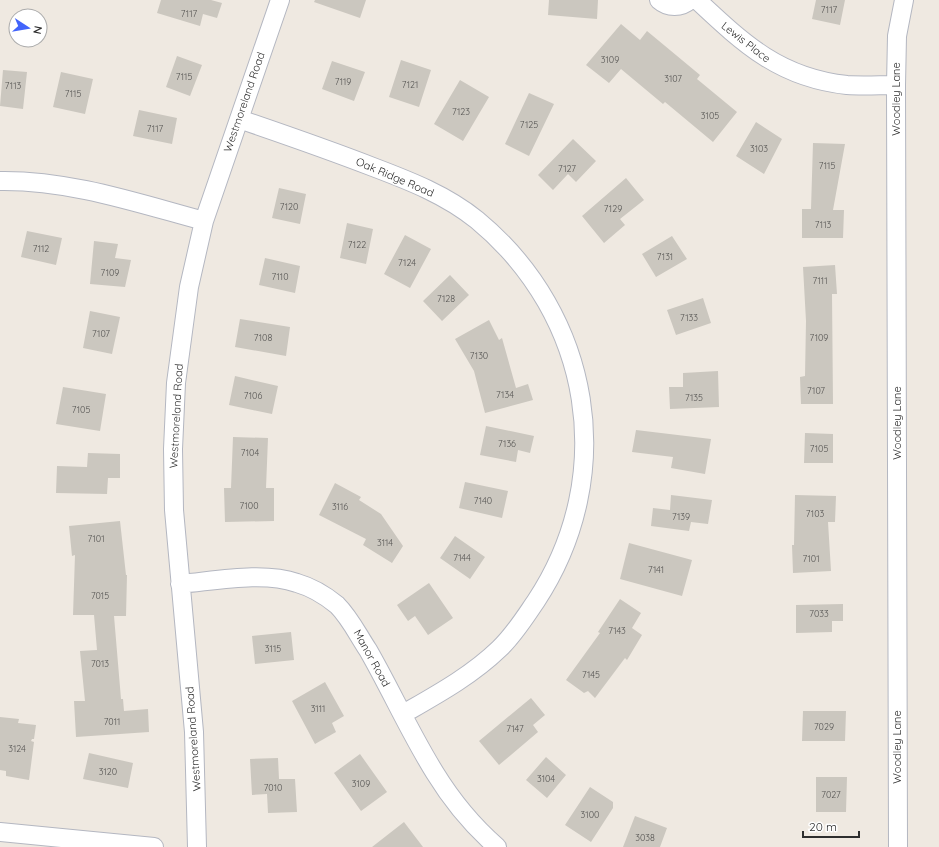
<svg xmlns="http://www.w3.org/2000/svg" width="939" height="847" font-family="Quicksand,sans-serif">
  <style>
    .building { fill: #cbc7bf }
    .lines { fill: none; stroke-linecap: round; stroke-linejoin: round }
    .minor-casing { stroke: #b4b7c1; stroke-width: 20 }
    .minor { stroke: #fff; stroke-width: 18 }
    .labels { text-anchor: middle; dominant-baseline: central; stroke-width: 3; stroke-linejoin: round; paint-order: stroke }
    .number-label { font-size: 9px; fill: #555452 }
    .street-label { font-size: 11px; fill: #2e2e2e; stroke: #fff }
  </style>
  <rect width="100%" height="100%" fill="#efe9e1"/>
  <path class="building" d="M161,0H211L222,3L217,18L203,14L200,26L157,13Z
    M315,0H366L360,18L314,2Z
    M549,0H598L597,19L548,15Z
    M816,0H845L840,25L812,19Z
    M621,24L640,40L647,31L700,75L697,79L737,112L713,142L665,102L663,104L621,69L609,83L586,65Z
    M177,56L202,65L190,96L166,87Z
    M401,60L431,70L419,107L389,97Z
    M332,61L365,72L354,101L322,89Z
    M3,70L27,72L23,109L0,106Z
    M61,72L93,79L85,114L53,107Z
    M460,80L489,97L463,141L434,124Z
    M529,93L554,104L529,156L505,144Z
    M139,110L177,118L172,144L133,136Z
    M756,122L782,139L764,174L736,156Z
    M573,139L596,161L576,182L568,174L553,190L538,175Z
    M813,143L845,144L833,210H844L843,238H802V209H811Z
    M626,178L644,200L620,219L625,225L604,243L582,216Z
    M279,188L306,194L300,224L272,218Z
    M347,223L373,229L366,264L340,258Z
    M27,231L62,238L56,265L21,257Z
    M405,235L431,249L410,288L384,274Z
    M672,236L687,259L656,277L642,254Z
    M94,241L118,244L115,258L131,260L125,287L90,284Z
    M265,258L300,266L295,293L259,285Z
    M835,265L837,294H832L833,404H801L800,377L805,376L806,321L803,267Z
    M450,275L469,295L442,321L423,301Z
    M703,298L711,323L676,335L667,310Z
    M90,311L120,317L112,354L83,348Z
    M240,319L290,327L286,356L235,347Z
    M489,320L499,340L502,338L516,388L528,384L533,400L485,413L474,371L455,339Z
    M718,371L719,407L670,409L669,387H683V373Z
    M235,376L278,386L272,414L229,405Z
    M63,387L106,394L100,431L56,424Z
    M486,426L534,436L530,453L518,450L516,462L480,455Z
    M636,430L711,439L705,474L671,468L673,457L632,452Z
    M805,433L833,434V463H804Z
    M233,437L268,438L266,488H274V521L225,522L224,488H231Z
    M88,453L120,454V478H108L107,494L56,493L57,466L87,467Z
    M465,482L508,491L502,518L459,508Z
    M335,483L361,497L359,500L381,514L403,546L392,563L363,545L366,539L319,515Z
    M671,495L712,500L708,524L691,522L689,531L651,526L653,508L670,510Z
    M795,495L836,496L835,522H828L831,571L793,573L792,545H794Z
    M120,521L126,575H127L126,616H114L121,699H123L124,711L148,709L149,732L76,737L74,701H85L80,651L97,650L94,615H73L75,555L72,556L69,526Z
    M455,536L485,557L470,579L440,558Z
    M629,543L692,560L682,596L620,579Z
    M429,583L453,618L428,635L415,616L408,621L397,605Z
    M620,599L641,613L632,628L642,635L627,660L625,658L595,698L588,691L584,693L566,680L600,633L598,632Z
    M843,604V621H832V632L796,633V605Z
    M291,632L294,660L255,664L252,636Z
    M325,682L344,716L332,723L336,732L315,744L292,701Z
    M531,698L545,715L533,725L538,732L499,765L479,741Z
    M803,711H846L845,741H802Z
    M0,717L19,719L18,723L36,725L34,739H32L31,741L34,742L29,780L6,776V771L0,770Z
    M89,753L133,763L128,788L83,779Z
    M360,754L387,792L361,811L334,773Z
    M546,757L566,775L547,798L526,780Z
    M278,758L279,779H295L297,812L268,813L267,794L252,795L250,759Z
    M816,777H847L846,812H816Z
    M590,787L613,802V808L591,842L565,825Z
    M635,816L667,828L660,847H623Z
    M404,822L423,847H372Z"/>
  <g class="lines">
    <defs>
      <path id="minor" d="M659,0C668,8 681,8 690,0
        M697,0C744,44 780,78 847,85C863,86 880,85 896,85
        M239,119C283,134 329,150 373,167C410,181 446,195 477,220C592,315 619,475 536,601C525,617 514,635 499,649C471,676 436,695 403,714
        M0,181C70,180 137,203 204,221
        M180,584C215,581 263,571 297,583C311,587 326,596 337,605C350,618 358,635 368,650C391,690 410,733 435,773C451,799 473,826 497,847
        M0,832L154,847
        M197,847L194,732L174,510L173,449L176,383L189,287L204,221L280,0
        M898,847L896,85L897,36L904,0"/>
    </defs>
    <use href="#minor" class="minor-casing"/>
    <use href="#minor" class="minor"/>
  </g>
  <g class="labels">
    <g class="number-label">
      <text x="829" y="9">7117</text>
      <text x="189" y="13">7117</text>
      <text x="610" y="59">3109</text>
      <text x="184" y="76">7115</text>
      <text x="673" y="78">3107</text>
      <text x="343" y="81">7119</text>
      <text x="410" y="84">7121</text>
      <text x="13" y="85">7113</text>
      <text x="73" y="93">7115</text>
      <text x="461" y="111">7123</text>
      <text x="710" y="115">3105</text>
      <text x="529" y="124">7125</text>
      <text x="155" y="128">7117</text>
      <text x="759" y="148">3103</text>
      <text x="827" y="165">7115</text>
      <text x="567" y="168">7127</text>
      <text x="289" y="206">7120</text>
      <text x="613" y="208">7129</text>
      <text x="823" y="224">7113</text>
      <text x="357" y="244">7122</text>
      <text x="41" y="248">7112</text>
      <text x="665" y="256">7131</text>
      <text x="407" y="262">7124</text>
      <text x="110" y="272">7109</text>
      <text x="280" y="276">7110</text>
      <text x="820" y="280">7111</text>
      <text x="446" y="298">7128</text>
      <text x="689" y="317">7133</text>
      <text x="101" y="333">7107</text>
      <text x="263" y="337">7108</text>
      <text x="819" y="337">7109</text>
      <text x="479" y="355">7130</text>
      <text x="816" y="390">7107</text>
      <text x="505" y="394">7134</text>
      <text x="253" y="395">7106</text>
      <text x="694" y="397">7135</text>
      <text x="81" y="409">7105</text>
      <text x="507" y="443">7136</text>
      <text x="819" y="448">7105</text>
      <text x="250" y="452">7104</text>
      <text x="483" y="500">7140</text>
      <text x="249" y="505">7100</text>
      <text x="340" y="506">3116</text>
      <text x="815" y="513">7103</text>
      <text x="681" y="516">7139</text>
      <text x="96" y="538">7101</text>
      <text x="385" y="542">3114</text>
      <text x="462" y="557">7144</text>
      <text x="811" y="558">7101</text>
      <text x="656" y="569">7141</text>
      <text x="100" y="595">7015</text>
      <text x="819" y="613">7033</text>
      <text x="617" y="630">7143</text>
      <text x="273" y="648">3115</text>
      <text x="100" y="663">7013</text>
      <text x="591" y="674">7145</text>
      <text x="318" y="708">3111</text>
      <text x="112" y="721">7011</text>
      <text x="824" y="726">7029</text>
      <text x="515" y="728">7147</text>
      <text x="17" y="748">3124</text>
      <text x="108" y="771">3120</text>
      <text x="546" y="778">3104</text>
      <text x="361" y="783">3109</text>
      <text x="273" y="787">7010</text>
      <text x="831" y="794">7027</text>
      <text x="590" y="814">3100</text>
      <text x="645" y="837">3038</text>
    </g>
    <g class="street-label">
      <text transform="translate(746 42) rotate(38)">Lewis Place</text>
      <text transform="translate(896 99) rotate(-90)">Woodley Lane</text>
      <text transform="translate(244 102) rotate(-71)">Westmoreland Road</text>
      <text transform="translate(395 177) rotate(23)">Oak Ridge Road</text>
      <text transform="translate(176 416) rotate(-87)">Westmoreland Road</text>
      <text transform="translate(897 423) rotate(-90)">Woodley Lane</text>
      <text transform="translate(372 658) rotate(61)">Manor Road</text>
      <text transform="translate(193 739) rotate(-94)">Westmoreland Road</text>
      <text transform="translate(897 747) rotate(-90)">Woodley Lane</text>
    </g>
  </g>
  <g transform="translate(28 28) rotate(102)"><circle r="19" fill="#ffffff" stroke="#ababab"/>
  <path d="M0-3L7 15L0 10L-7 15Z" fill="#4264fb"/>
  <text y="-6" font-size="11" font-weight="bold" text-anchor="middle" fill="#2e2e2e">N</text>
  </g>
  <path d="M803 831v6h56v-6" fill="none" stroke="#2e2e2e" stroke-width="2"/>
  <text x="809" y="831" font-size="12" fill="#2e2e2e" stroke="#ffffff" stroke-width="3" paint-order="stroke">20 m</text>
</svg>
